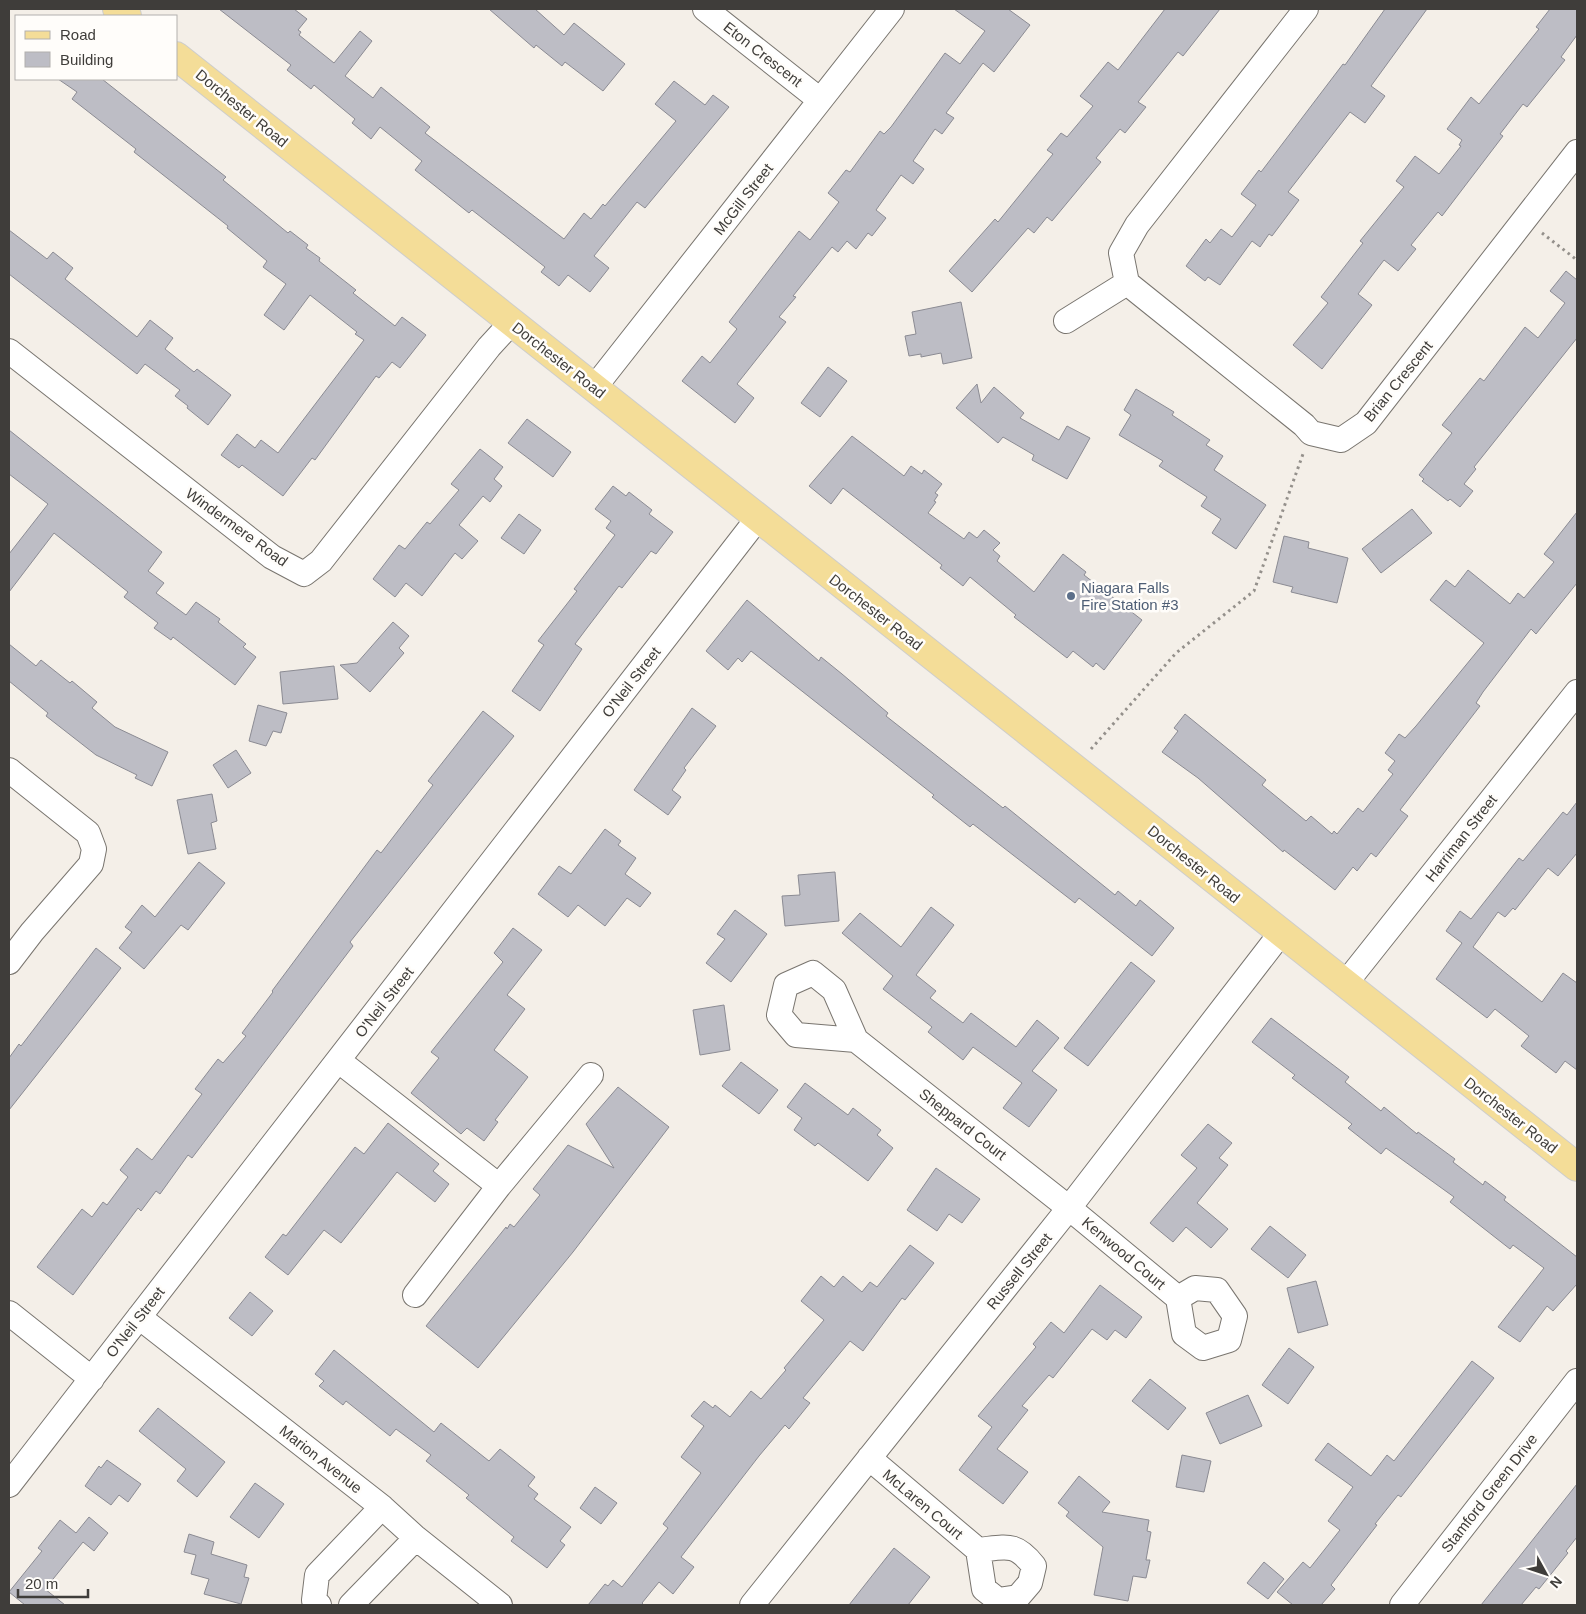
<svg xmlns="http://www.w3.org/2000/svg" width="1586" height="1614" font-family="Arial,sans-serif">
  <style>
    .building { fill: #bdbdc5; stroke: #8b8b93 }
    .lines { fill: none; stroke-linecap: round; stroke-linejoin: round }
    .minor-casing { stroke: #79756f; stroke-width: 26 }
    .major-casing { stroke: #cdcdcc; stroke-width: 30 }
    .path { stroke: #94908b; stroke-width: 3; stroke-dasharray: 2.5 4; stroke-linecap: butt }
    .minor { stroke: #fff; stroke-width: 24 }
    .major { stroke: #f4dd98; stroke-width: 28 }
    .service-dot { fill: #5c6f8a; stroke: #fffdfa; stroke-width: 2 }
    .labels { text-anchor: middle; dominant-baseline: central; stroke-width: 5; stroke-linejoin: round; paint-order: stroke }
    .street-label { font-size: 15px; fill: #3f3d3a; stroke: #fffdfa }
    .service-label { font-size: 15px; fill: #4e5e75; stroke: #fffdfa; text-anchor: start }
  </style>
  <rect width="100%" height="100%" fill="#f4efe8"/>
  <path class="building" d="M219,9H294L307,19L298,30L301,32L299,35L334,63L360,31L372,41L345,76L373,98L381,87L430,127L425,133L564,239L584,213L591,219L603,204L605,206L676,121L655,104L674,81L705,105L713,95L729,107L645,208L637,202L594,256L609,268L590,292L568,275L559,286L541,272L545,267L472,210L469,213L415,170L422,161L380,127L371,139L352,123L355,119L314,85L311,89L287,70L291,65Z
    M489,9H535L564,35L574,23L625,64L603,91L565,62L562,66L536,45L534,48Z
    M954,9H1008L1030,25L994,72L983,63L946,113L954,118L942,134L935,129L913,161L924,169L913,184L901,175L876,210L886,218L872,236L868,233L856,249L847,241L838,252L832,247L793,296L796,297L779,317L786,322L737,384L754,398L735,423L682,381L702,356L710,363L737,329L729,322L799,231L810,240L839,202L828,193L846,170L850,172L880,131L884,134L891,127L945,53L960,64L985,31Z
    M1165,9H1220L1183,56L1178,52L1138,102L1146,107L1125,133L1120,129L1096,158L1101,162L1052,221L1047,217L1034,233L1028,228L972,292L949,271L995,219L998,222L1053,154L1047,150L1061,133L1067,137L1093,106L1080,96L1108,62L1118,70Z
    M1385,9H1427L1371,86L1385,96L1365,123L1350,112L1288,192L1299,200L1272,236L1269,234L1260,247L1252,241L1220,285L1208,277L1205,281L1186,266L1206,239L1210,243L1221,229L1232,237L1256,205L1241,194L1259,170L1261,172L1343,64L1345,65Z
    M1550,9H1577V35L1561,57L1565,60L1527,107L1523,104L1500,134L1503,136L1442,216L1438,212L1411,245L1416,249L1398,271L1384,260L1358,294L1372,305L1322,369L1293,345L1328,303L1321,297L1363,243L1360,241L1404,187L1396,181L1415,156L1439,174L1461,146L1459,145L1462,140L1447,129L1471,97L1479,104L1539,29L1536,27Z
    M58,79H102L226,177L223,180L288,233L290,231L308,245L306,248L320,258L319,261L356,290L353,293L395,326L402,317L426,335L400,368L392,362L379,378L376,376L315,460L312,458L283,496L242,465L239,468L221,455L237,434L255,448L261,440L278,453L364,340L355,334L357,332L310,295L284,330L264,315L286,284L263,267L267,261L227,228L228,226L134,152L136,149L72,99L77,92Z
    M9,230L47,259L53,252L73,268L65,279L137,337L150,320L173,338L165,349L194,372L197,369L231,395L208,425L187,408L188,406L175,396L180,390L145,364L137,374L9,274Z
    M1566,271L1577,280V338L1474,467L1476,469L1464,484L1473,491L1460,507L1450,499L1448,501L1422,481L1424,479L1419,475L1452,433L1442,425L1480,378L1484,381L1525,327L1538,338L1565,303L1550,291Z
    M961,302L972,358L943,364L941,353L921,357V354L909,356L905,336L916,334L912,312Z
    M828,367L847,381L820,417L801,403Z
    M977,384L981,403L994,387L1024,413L1020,418L1059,440L1067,426L1090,438L1067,479L1032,460L1034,455L1003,437L998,443L956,408Z
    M1136,389L1174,412L1172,415L1210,440L1206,445L1223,456L1214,470L1266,505L1236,549L1212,533L1221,519L1201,506L1207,497L1159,466L1163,461L1119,435L1131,415L1124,410Z
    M527,419L571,452L553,477L508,443Z
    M9,430L162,552L148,571L164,583L156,593L186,615L196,602L220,619L218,622L246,644L243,647L256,657L235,685L173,637L171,640L154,628L158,623L124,597L128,592L54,533L9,592V554L48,504L9,474Z
    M852,436L904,476L911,466L922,474L924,470L942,484L935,493L938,495L934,501L936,502L928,513L964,539L969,532L977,538L984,530L1000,543L993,550L1000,556L997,561L1034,592L1063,554L1086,572L1084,575L1142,620L1104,670L1096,663L1093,667L1073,651L1067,658L1014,617L1016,615L970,577L963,586L940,568L942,565L843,488L831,504L809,486Z
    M480,449L503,467L494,479L502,486L490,502L483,496L459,525L478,541L462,559L455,553L422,596L406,583L395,597L373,579L399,545L405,549L427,522L430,524L459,490L451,484Z
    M613,486L626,496L629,492L652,510L649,514L673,532L656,554L651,551L622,588L619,586L587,628L575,644L582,649L540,711L512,691L544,645L538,641L577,591L574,589L615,535L606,528L611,521L595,509Z
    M1412,509L1432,533L1381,573L1362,549Z
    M1577,512V583L1536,634L1531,629L1483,692L1476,703L1480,706L1400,810L1408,816L1376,857L1371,853L1357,871L1353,867L1335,890L1284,850L1283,852L1198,778L1162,752L1178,731L1174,728L1185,714L1266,780L1262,785L1306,821L1311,816L1332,834L1334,831L1337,834L1358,808L1363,812L1393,774L1388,770L1395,761L1385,753L1399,734L1405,738L1416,726L1484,643L1430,600L1446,580L1455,587L1468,570L1510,604L1518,593L1524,598L1554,562L1544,554Z
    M519,514L541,530L524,554L501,538Z
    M1284,536L1309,542L1308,548L1348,558L1337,603L1291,592L1293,587L1273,582Z
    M747,600L819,661L821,657L842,674L888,713L886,716L1003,808L1005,806L1115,895L1118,891L1136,906L1140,900L1174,928L1152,956L1079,898L1075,903L973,824L970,827L932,797L934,795L751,651L742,662L738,658L728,670L706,651Z
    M393,622L409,636L399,648L404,653L370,692L340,665L357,663Z
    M9,644L36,666L41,660L70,683L72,681L97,702L92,708L115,727L168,752L152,786L135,778L137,775L96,755L46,716L48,713L9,681Z
    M334,666L338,699L283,704L280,672Z
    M258,705L287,713L281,733L273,731L266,746L249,741Z
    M692,708L716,726L684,768L686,770L672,790L681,797L668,815L634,790Z
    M483,711L514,736L350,942L353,946L192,1158L188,1155L160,1194L156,1191L141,1211L138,1208L73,1295L37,1267L82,1209L92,1217L103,1202L107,1205L128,1177L120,1170L137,1148L152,1160L202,1094L195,1089L218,1059L223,1063L246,1036L242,1033L273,992L272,991L377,850L381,853L433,785L428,781Z
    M236,750L251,773L228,788L213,765Z
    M212,794L217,821L211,823L216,849L188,854L177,800Z
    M1577,802V853L1558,876L1548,868L1515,910L1513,908L1505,917L1498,912L1473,947L1542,1002L1563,973L1577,983V1070L1565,1061L1556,1073L1521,1046L1529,1036L1495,1009L1487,1018L1436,979L1462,943L1446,931L1460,911L1471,919L1519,858L1523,861L1563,812L1567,815Z
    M605,829L621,841L618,845L636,858L625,874L651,893L640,907L627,898L605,926L578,905L568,917L538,894L559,866L571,874Z
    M199,862L225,883L188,930L181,925L144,969L119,948L132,932L125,927L142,905L155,917Z
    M835,872L839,921L785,926L782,896L800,895L798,875Z
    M931,907L954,925L916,975L936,991L930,998L963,1023L971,1013L1016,1047L1037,1020L1059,1038L1032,1071L1057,1090L1029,1127L1003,1108L1022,1083L973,1047L963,1060L928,1032L932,1027L883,989L893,976L842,933L860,913L901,947Z
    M735,910L767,934L731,982L706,963L725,939L717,934Z
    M513,928L542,950L507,995L525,1009L494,1050L528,1077L495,1120L498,1122L484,1141L467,1128L461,1134L411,1093L439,1058L431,1052L503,962L494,953Z
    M96,948L121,968L9,1110V1058L19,1044L21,1046Z
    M1131,962L1155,981L1088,1066L1064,1048Z
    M724,1005L730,1050L700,1055L693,1010Z
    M1271,1018L1349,1077L1345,1082L1381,1111L1384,1107L1417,1134L1418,1132L1455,1159L1453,1162L1483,1185L1485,1181L1506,1197L1504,1200L1577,1257V1284L1553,1311L1547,1306L1520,1342L1498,1327L1544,1268L1513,1245L1510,1249L1450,1202L1454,1197L1386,1148L1381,1154L1348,1128L1352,1124L1292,1078L1295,1075L1252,1042Z
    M741,1062L778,1090L759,1114L722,1086Z
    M805,1083L848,1115L853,1108L881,1130L877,1135L893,1148L868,1181L818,1143L815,1146L794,1130L802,1118L787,1107Z
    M618,1087L669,1127L573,1252L478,1368L426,1326L506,1227L507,1229L510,1224L514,1227L540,1195L533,1189L568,1145L614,1168L586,1124Z
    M388,1123L439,1164L433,1171L449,1184L435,1202L397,1172L341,1243L324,1230L288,1275L265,1257L283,1234L286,1236L355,1147L364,1154Z
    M1208,1124L1232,1143L1219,1158L1228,1165L1197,1203L1228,1229L1211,1248L1186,1227L1173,1242L1150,1223L1197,1168L1181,1155Z
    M936,1168L980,1199L962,1223L949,1214L937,1231L907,1210Z
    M1270,1226L1306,1255L1288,1278L1251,1249Z
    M910,1245L934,1263L905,1300L902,1298L863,1351L850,1341L803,1398L810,1403L789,1429L785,1425L759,1456L681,1557L694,1567L673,1594L659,1582L642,1603L644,1605H588L605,1584L608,1586L613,1580L622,1587L668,1528L663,1524L701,1473L681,1457L704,1426L691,1416L704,1401L713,1408L715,1405L730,1417L751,1391L761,1399L786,1370L784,1368L824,1320L801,1301L821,1276L834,1287L843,1276L862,1292L870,1282L877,1287Z
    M1316,1281L1328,1325L1298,1333L1287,1288Z
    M1100,1285L1142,1317L1126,1338L1115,1330L1107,1340L1092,1329L1053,1378L1049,1375L1022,1406L1028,1410L997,1449L1028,1472L1003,1504L959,1470L992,1427L978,1416L1036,1347L1033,1344L1051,1322L1064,1333Z
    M250,1292L273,1311L252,1336L229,1318Z
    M1289,1348L1314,1367L1288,1404L1262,1385Z
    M334,1350L434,1432L441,1423L489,1461L500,1449L535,1477L528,1486L538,1494L534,1499L571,1527L560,1541L565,1545L547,1568L511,1541L514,1537L466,1498L469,1495L426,1461L431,1455L396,1429L390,1436L346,1401L343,1405L319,1386L324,1381L315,1374Z
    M1472,1361L1494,1378L1401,1497L1398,1495L1375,1524L1377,1525L1331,1585L1335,1589L1321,1605H1293L1277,1592L1303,1562L1310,1568L1340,1530L1328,1521L1353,1487L1315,1460L1328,1443L1371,1476L1387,1455L1394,1461Z
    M1150,1379L1186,1408L1168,1430L1132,1401Z
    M1248,1395L1262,1426L1220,1444L1206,1413Z
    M158,1408L225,1462L197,1497L177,1481L186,1469L139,1431Z
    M1182,1455L1211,1461L1204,1492L1176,1487Z
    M107,1460L141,1484L128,1502L119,1495L111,1505L85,1486L99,1466L101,1468Z
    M1079,1476L1110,1502L1102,1512L1149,1520L1147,1531L1151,1532L1146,1560H1150L1146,1578L1133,1576L1128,1601L1094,1595L1103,1547L1066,1516L1069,1512L1058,1503Z
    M255,1483L284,1504L259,1538L230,1517Z
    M1577,1484V1537L1566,1551L1568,1553L1539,1589L1536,1587L1521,1605H1481Z
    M595,1487L617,1503L601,1524L580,1508Z
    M89,1517L108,1533L94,1551L83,1542L45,1589L65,1605H25L9,1592L42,1551L38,1548L60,1520L76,1533Z
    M189,1534L214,1542L211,1554L247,1565L244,1577L249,1578L241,1604L204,1594L209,1579L191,1574L196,1555L184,1552Z
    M894,1548L930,1577L908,1605H849Z
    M1264,1562L1284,1579L1268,1599L1247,1583Z"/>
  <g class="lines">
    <defs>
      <path id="minor" d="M705,9L820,100
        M1306,9L1137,225L1121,253L1127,283L1304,425L1311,433L1341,440L1366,423L1577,152
        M1066,321L1127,283
        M9,351L272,557L304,574L321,561L489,347L511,323
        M594,388L892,9
        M9,770L88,833L94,849L91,864L32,932L9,962
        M1345,984L1577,692
        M856,1040L796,1035L779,1015L786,985L813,973L834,990L856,1040L1069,1208L1178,1298L1184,1334L1203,1348L1229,1340L1235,1316L1217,1290L1195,1288L1178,1298
        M339,1061L499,1186
        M415,1295L499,1186L591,1075
        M9,1313L92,1379
        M139,1317L382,1507L416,1538L500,1605
        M869,1458L978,1550L984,1589L998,1600L1018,1597L1030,1583L1034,1566C1015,1542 1007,1547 978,1550
        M9,1485L758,518
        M319,1605L314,1600L317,1575L382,1507
        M351,1605L416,1538
        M752,1605L1069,1208L1281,933
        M1402,1605L1577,1381"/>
      <path id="major" d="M117,9L127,16
        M176,56L1577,1167"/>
    </defs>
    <use href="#minor" class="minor-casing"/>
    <use href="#major" class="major-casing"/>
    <path class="path" d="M1542,233L1577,260
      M1091,749L1176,653L1254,591L1303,454"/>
    <use href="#minor" class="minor"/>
    <use href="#major" class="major"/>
  </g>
  <circle class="service-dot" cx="1071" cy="596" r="5"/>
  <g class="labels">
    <g class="street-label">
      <text transform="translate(763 54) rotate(38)">Eton Crescent</text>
      <text transform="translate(242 108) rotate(39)">Dorchester Road</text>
      <text transform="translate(743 199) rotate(-52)">McGill Street</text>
      <text transform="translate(559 360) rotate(38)">Dorchester Road</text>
      <text transform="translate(1398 381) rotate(-51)">Brian Crescent</text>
      <text transform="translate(237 527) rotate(36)">Windermere Road</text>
      <text transform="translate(876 612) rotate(38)">Dorchester Road</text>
      <text transform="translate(631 682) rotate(-52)">O'Neil Street</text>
      <text transform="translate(1461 838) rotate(-52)">Harriman Street</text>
      <text transform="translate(1194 864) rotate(39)">Dorchester Road</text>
      <text transform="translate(384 1002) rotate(-52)">O'Neil Street</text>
      <text transform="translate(1511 1115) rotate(38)">Dorchester Road</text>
      <text transform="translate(963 1124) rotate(38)">Sheppard Court</text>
      <text transform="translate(1124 1253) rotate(40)">Kenwood Court</text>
      <text transform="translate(1019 1271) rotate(-51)">Russell Street</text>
      <text transform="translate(135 1322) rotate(-52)">O'Neil Street</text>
      <text transform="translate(321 1459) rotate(38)">Marion Avenue</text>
      <text transform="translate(1489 1493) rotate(-52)">Stamford Green Drive</text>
      <text transform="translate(923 1504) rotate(40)">McLaren Court</text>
    </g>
    <g class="service-label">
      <text x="1081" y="587">Niagara Falls<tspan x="1081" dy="17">Fire Station #3</tspan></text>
    </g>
  </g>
  <rect width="1586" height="1614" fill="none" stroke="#3f3d3a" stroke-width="20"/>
  <rect x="15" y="15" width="162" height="65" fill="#fffdfa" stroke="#b2b0ad"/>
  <rect x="25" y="31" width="25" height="8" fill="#f4dd98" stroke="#b2b0ad"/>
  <text x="60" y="40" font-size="15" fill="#3f3d3a">Road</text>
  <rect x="25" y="52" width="25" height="15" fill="#bdbdc5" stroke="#b2b0ad"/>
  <text x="60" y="65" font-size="15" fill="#3f3d3a">Building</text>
  <g transform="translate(1546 1574) rotate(130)" stroke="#fffdfa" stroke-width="4" paint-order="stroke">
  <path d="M0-4L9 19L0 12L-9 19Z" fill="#3f3d3a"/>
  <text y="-8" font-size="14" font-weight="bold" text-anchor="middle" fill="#3f3d3a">N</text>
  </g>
  <path d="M18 1589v8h70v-8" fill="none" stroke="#3f3d3a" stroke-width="2.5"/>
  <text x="25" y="1589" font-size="15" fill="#3f3d3a" stroke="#fffdfa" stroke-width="4" paint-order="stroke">20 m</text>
</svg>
